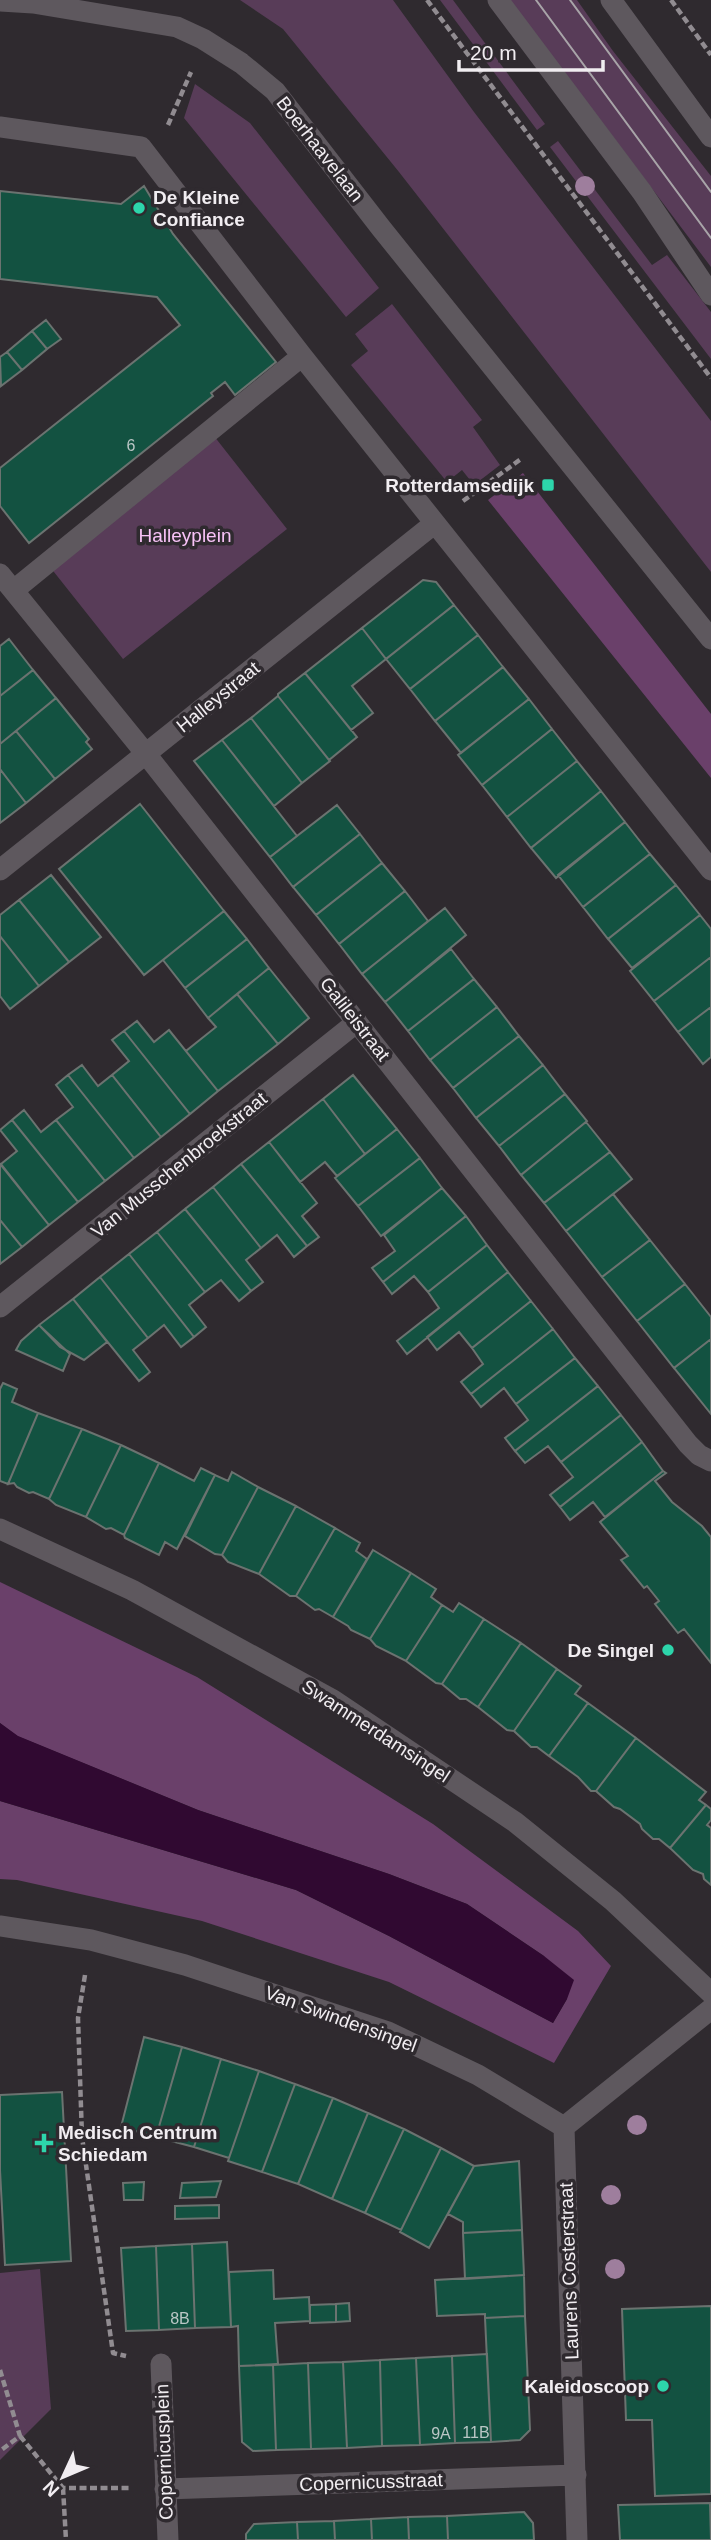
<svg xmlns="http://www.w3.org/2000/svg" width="711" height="2540" font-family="Arial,sans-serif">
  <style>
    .green { fill: #583c58 }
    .forest { fill: #6a406a }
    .water { fill: #300931 }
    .building { fill: #135241; stroke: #6b7370; stroke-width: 2 }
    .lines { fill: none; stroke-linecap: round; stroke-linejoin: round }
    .path { stroke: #918c91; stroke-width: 4.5; stroke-dasharray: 7 3.5; stroke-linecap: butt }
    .street { stroke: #5e585e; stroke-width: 21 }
    .secondary { stroke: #5e585e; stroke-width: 21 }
    .tram { stroke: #a8a4a8; stroke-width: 2 }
    .tree { fill: #9e7e9d }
    .poi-dot { fill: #2dd5ab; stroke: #2f2a2f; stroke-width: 2.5 }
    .labels { text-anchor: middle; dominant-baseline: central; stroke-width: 7; stroke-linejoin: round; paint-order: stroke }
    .number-label { font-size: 16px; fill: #bac6c5 }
    .street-label { font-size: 19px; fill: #f1edf1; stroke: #2f2a2f }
    .poi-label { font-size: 19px; font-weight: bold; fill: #f1edf1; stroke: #2f2a2f; text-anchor: end }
    .park-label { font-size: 19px; fill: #f8c2f7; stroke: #2f2a2f }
  </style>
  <rect width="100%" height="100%" fill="#2f2a2f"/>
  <path class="green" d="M240,0H393L474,112L711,421V572L399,172L283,29Z
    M440,0H453L545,124L537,130Z
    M510,0H577L613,51L711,176V267Z
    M195,84L250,123L379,288L346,317L184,118Z
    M558,141L652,265L667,255L711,312V359L550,147Z
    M392,304L482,420L473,427L500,465L474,485L462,470L447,482L351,365L368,351L355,334Z
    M214,436L287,529L123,659L50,567Z
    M40,2269L51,2409L0,2460V2273Z"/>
  <path class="forest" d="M523,473L711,714V778L488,500Z
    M0,1582L197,1677L433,1824L578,1931L611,1966L554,2063L389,1982L202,1921L17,1880L0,1879V1801L296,1890L389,1936L553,2023L567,1999L544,1956L467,1904L389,1874L198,1810L17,1736L0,1723Z"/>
  <path class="water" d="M0,1723L18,1736L198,1810L389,1874L467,1904L544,1956L574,1980L567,1999L553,2023L389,1936L296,1890L0,1801Z"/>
  <path class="building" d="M144,186L173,234L276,362L235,395L225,382L211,393L213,396L29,543L0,506V468L180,325L157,297L0,279V191L121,204Z
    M46,320L61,339L47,349L32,331Z
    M32,331L47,349L22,370L7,352Z
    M7,352L22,370L1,386L0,357Z
    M423,580L436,582L454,605L386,659L362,628Z
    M454,605L478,635L410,689L386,659Z
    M362,628L386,659L352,686L373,713L351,730L305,673Z
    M478,635L503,667L435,721L410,689Z
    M9,639L33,670L0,696V646Z
    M503,667L529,699L461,753L435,721Z
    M33,670L56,698L0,744V696Z
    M305,673L357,737L329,760L278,696V694Z
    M278,696L330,761L302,783L251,718Z
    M56,698L89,739L86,742L92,749L55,779L16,731Z
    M529,699L552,729L482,785L458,755Z
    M251,718L302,783L274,806L222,740Z
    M552,729L577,761L507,817L482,785Z
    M16,731L55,779L26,803L0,769V744Z
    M222,740L297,836L270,857L194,761Z
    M577,761L601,791L531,848L507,817Z
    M0,769L26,803L0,823Z
    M601,791L625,822L556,878L531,848Z
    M140,804L224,911L144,975L59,869Z
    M337,805L360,834L293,887L270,857Z
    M625,822L650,854L583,907L558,875Z
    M360,834L382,863L316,915L293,887Z
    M650,854L676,885L608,939L583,907Z
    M382,863L405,891L339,944L316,915Z
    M51,875L101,937L69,962L19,900Z
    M676,885L700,915L632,968L608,939Z
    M405,891L428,921L362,974L339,944Z
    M19,900L69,962L39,986L0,936V915Z
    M445,908L466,935L385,1002L362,974Z
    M224,911L247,939L185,988L163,960Z
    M700,915L711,929V957L654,1001L630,971Z
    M0,936L39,986L10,1009L0,996Z
    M247,939L269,968L208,1018L185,988Z
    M451,949L474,979L408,1031L385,1002Z
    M711,957V1007L678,1032L654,1001Z
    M269,968L309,1018L278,1044L237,994Z
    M474,979L497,1007L430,1060L408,1031Z
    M237,994L278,1044L218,1091L186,1051L216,1027L208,1018Z
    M497,1007L519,1036L453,1088L430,1060Z
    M711,1007V1057L703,1064L678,1032Z
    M137,1021L154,1042L169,1030L218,1091L190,1114L124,1031Z
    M124,1031L190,1114L161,1137L112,1075L129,1061L112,1040Z
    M519,1036L543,1065L476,1118L453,1088Z
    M82,1065L98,1086L112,1075L161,1137L134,1158L68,1075Z
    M543,1065L565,1094L499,1146L476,1118Z
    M68,1075L134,1158L105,1181L56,1120L73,1107L56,1085Z
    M353,1075L397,1129L365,1154L323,1099Z
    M565,1094L587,1121L521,1175L499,1146Z
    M323,1099L365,1154L337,1176L325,1162L300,1182L269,1142Z
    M24,1110L41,1132L56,1120L105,1181L78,1202L12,1120Z
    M12,1120L78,1202L49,1225L1,1164L17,1151L0,1130Z
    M586,1122L610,1152L544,1203L521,1175Z
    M397,1129L420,1158L358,1206L335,1178Z
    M269,1142L317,1203L302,1216L319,1237L307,1246L241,1164Z
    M610,1152L632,1179L566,1231L544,1203Z
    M420,1158L442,1188L381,1236L358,1206Z
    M0,1164L49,1225L22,1247L0,1220Z
    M241,1164L307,1246L294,1257L277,1235L261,1248L213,1187Z
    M213,1187L261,1248L246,1260L263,1282L251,1291L185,1209Z
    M442,1188L466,1216L383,1282L372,1268L395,1251L384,1235Z
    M613,1194L650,1240L602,1277L566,1231Z
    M185,1209L251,1291L239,1301L221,1280L205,1292L157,1232Z
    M466,1216L487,1245L428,1292L414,1276L392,1294L383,1282Z
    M0,1220L22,1247L0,1264Z
    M157,1232L205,1292L189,1305L206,1327L194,1337L129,1254Z
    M650,1240L685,1284L637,1321L602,1277Z
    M487,1245L508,1272L407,1354L397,1341L439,1308L428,1292Z
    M129,1254L194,1337L181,1347L164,1325L148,1338L100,1277Z
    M508,1272L531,1301L472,1348L459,1332L437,1350L427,1337Z
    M100,1277L148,1338L133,1350L150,1372L139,1381L73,1299Z
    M685,1284L711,1317V1339L674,1368L637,1321Z
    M73,1299L107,1342L84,1360L60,1347L39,1325Z
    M531,1301L553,1329L471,1394L461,1382L483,1364L472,1348Z
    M39,1325L70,1354L63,1371L16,1350L21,1341Z
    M553,1329L575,1358L516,1404L504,1388L481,1407L471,1394Z
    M711,1339V1414L674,1368Z
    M575,1358L598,1386L515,1451L505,1438L528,1420L516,1404Z
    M3,1383L17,1389L12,1402L38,1413L8,1484L0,1481V1389Z
    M598,1386L621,1415L561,1462L548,1446L525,1463L515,1451Z
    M38,1413L82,1429L49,1499L33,1492L29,1493L17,1487L14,1483L8,1484Z
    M621,1415L642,1442L560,1507L550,1495L573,1477L561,1462Z
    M82,1429L121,1445L86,1517L56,1505L49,1499Z
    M642,1442L663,1471L605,1517L593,1502L570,1520L560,1507Z
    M121,1445L159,1463L124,1535L111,1528L106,1529L86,1517Z
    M159,1463L194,1481L201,1468L215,1475L177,1549L165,1542L159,1555L125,1538L124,1535Z
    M663,1471L666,1473L655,1481L672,1502L702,1526L711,1537V1663L684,1629L678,1633L655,1604L659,1601L647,1586L644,1588L621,1560L628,1556L600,1522Z
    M232,1472L258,1487L222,1555L215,1554L185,1536L215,1475L228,1481Z
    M258,1487L296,1506L259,1574L228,1562L222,1555Z
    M296,1506L335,1528L296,1596H290L259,1574Z
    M335,1528L360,1543L356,1551L367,1559L333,1617L319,1609L315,1610L296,1596Z
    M373,1550L411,1573L370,1639L351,1630L348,1626L333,1617Z
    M411,1573L436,1589L431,1597L442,1605L406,1661L376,1646L370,1639Z
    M459,1603L484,1619L442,1684L436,1683L406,1661L442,1605L453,1612Z
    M484,1619L521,1643L478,1707L466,1699H460L442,1684Z
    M521,1643L557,1669L514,1731L507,1730L478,1707Z
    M557,1669L581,1686L575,1694L588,1703L549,1756L537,1747H531L514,1731Z
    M588,1703L636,1738L596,1791H591L578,1777L549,1756Z
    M636,1738L706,1792L699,1800L706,1805L670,1848L659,1839H653L642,1829L640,1824L620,1809L614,1807L596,1791Z
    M706,1805L711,1809V1820L707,1825L711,1828V1885L704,1879L703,1874L693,1870L670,1848Z
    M144,2037L182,2047L156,2137L121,2127Z
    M182,2047L221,2059L194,2147L156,2137Z
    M221,2059L259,2071L229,2158L194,2147Z
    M259,2071L295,2084L262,2172L228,2161Z
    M295,2084L333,2098L298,2184L262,2172Z
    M62,2092L71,2261L5,2265L0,2170V2095Z
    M333,2098L368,2113L332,2199L298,2184Z
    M368,2113L404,2129L365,2213L332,2199Z
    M404,2129L441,2148L401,2230L365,2213Z
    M441,2148L474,2166L429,2248L400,2232Z
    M519,2161L522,2230L463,2233V2222L448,2214L474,2166Z
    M221,2181L216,2197L180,2198L182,2183Z
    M144,2182L143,2200H124L123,2183Z
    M219,2205V2218L175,2219V2206Z
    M522,2230L524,2275L465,2279L463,2233Z
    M227,2242L231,2327L195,2328L192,2244Z
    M192,2244L195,2328L159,2330L156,2246Z
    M156,2246L159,2330L126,2331L121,2248Z
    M273,2270L274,2299L309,2297L310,2321L275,2323L278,2364L239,2366L238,2326L231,2327L229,2272Z
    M524,2275L525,2316L485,2318V2314L437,2316L435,2280Z
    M349,2303L350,2321L336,2322V2304Z
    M336,2304V2322L310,2323V2305Z
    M711,2306V2494L655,2496L652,2420H626L622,2309Z
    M525,2316L530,2430L520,2440L491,2442L485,2318Z
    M487,2354L491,2442L455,2443L452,2356Z
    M452,2356L455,2443L420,2445L416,2358Z
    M416,2358L420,2445L382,2446L380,2360Z
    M380,2360L382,2446L347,2448L343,2362Z
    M343,2362L347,2448L311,2449L308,2363Z
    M308,2363L311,2449L276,2450L273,2365Z
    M273,2365L276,2450L253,2451L242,2442L239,2366Z
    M710,2503L711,2540H620L618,2505Z
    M524,2512L533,2523L534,2540H448L447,2516Z
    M447,2516L448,2540H409L408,2517Z
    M408,2517L409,2540H372L371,2519Z
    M371,2519L372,2540H335L334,2521Z
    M334,2521L335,2540H298L297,2522Z
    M297,2522L298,2540H246V2534L254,2524Z"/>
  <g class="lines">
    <path class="path" d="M427,0L711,378
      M671,0L711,55
      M168,125L191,72
      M463,501L521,459
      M85,1975L78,2018L82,2137L113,2353L126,2356
      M0,2370L20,2436L0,2451
      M20,2436L63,2488H131
      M63,2488L66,2540"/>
    <path class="street" d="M0,127L141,147L302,356L711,870
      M0,574L146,754L688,1444L699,1455L711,1461
      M14,590L302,356
      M0,870L435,523
      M0,1307L357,1022
      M0,1529L132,1590L333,1700L515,1822L613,1901L711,1993
      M0,1926L91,1940L185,1965L388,2032L478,2075L564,2127L711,2009
      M564,2127L577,2540
      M161,2364L168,2540
      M165,2489L576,2475"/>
    <path class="secondary" d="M498,0L642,192L711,295
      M611,0L711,137
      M0,1L33,3L177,27L203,39L241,63L275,91L381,228L711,639"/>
    <path class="tram" d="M536,0L711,238
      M570,0L711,192"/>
  </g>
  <g class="tree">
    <circle cx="585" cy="186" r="10"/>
    <circle cx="637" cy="2125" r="10"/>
    <circle cx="611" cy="2195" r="10"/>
    <circle cx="615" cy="2269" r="10"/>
  </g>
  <g class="poi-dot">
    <circle cx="139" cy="208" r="7"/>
    <rect x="541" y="478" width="14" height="14" rx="3.5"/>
    <circle cx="668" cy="1650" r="7"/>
    <path d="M40.5 2132.5h7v7h7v7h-7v7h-7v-7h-7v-7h7z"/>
    <circle cx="663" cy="2386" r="7"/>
  </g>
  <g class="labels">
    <g class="number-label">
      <text x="131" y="445">6</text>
      <text x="180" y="2318">8B</text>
      <text x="476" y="2432">11B</text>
      <text x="441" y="2433">9A</text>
    </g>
    <g class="street-label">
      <text transform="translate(320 149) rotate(52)">Boerhaavelaan</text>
      <text transform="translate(218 697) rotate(-39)">Halleystraat</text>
      <text transform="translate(355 1019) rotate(52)">Galileistraat</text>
      <text transform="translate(179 1165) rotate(-39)">Van Musschenbroekstraat</text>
      <text transform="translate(376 1731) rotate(33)">Swammerdamsingel</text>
      <text transform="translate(341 2019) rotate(20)">Van Swindensingel</text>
      <text transform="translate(569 2271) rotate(-92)">Laurens Costerstraat</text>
      <text transform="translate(164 2452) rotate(-92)">Copernicusplein</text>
      <text transform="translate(371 2482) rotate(-2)">Copernicusstraat</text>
    </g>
    <g class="poi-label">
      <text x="153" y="197" text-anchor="start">De Kleine<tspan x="153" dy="22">Confiance</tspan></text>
      <text x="534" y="485">Rotterdamsedijk</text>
      <text x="654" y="1650">De Singel</text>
      <text x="58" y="2132" text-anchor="start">Medisch Centrum<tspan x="58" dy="22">Schiedam</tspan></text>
      <text x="649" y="2386">Kaleidoscoop</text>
    </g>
    <g class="park-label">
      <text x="185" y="535">Halleyplein</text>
    </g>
  </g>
  <g transform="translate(63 2477) rotate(226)" stroke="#2f2a2f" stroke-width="5" paint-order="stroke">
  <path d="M0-5L12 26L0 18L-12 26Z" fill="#f1edf1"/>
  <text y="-10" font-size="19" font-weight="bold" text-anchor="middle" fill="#f1edf1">N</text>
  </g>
  <path d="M459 60v10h144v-10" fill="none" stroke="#f1edf1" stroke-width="3.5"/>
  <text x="470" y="60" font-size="21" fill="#f1edf1" stroke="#2f2a2f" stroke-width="5" paint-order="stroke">20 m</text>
</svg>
